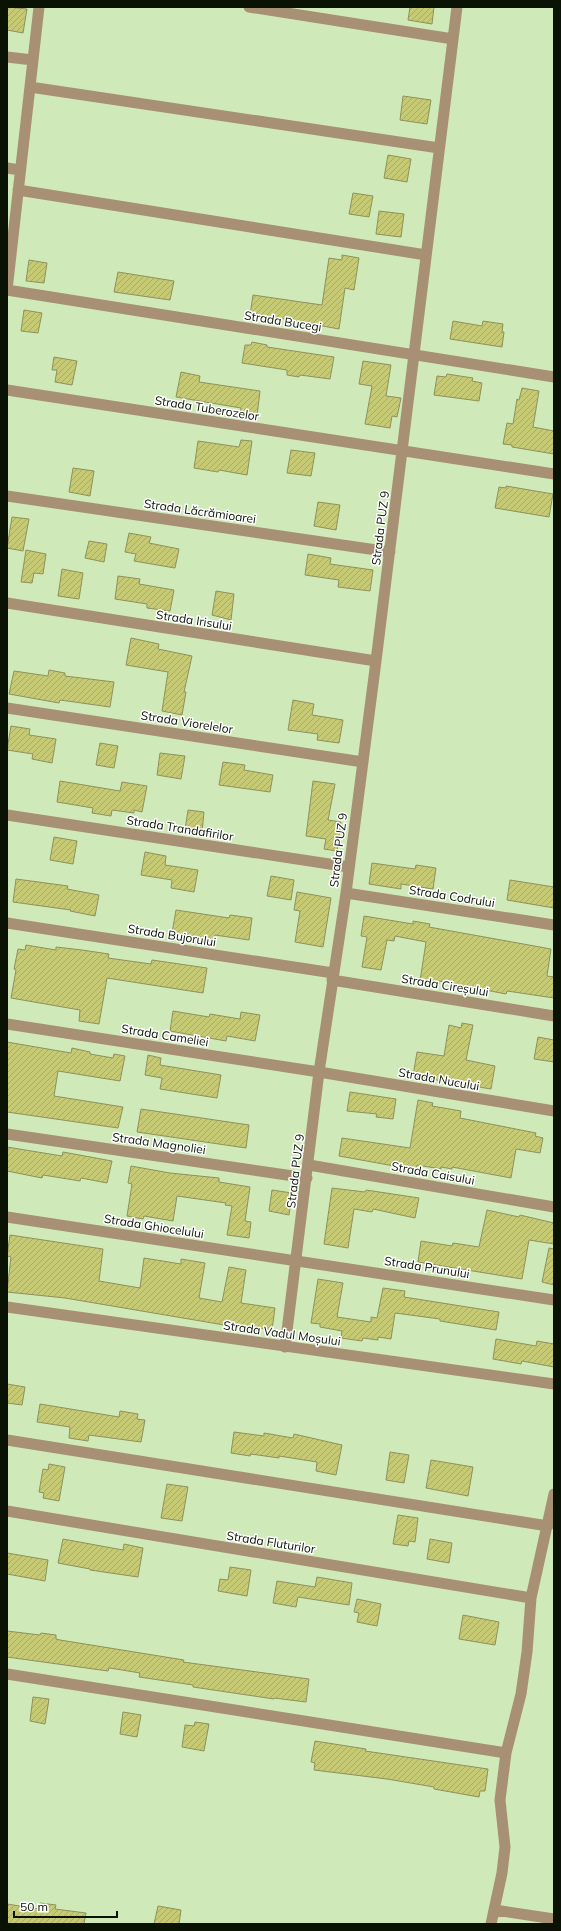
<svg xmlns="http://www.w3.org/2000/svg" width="561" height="1931" font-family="Mulish,sans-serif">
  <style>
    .building { fill: url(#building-hatch); stroke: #8e915d }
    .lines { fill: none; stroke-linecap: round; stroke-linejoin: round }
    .minor { stroke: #a89074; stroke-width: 11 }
    .labels { text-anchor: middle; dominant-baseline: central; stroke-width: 3; stroke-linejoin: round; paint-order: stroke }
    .street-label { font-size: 12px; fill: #0a1303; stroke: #fff }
  </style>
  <defs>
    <pattern id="building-hatch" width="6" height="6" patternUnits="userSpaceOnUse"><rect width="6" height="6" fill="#c6ca74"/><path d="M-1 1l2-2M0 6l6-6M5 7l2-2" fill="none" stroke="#a9ad63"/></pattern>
  </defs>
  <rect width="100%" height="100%" fill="#cfeab8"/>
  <path class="building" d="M7,7L27,9L23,33L7,30Z
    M410,7H434L432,24L408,20Z
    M403,96L431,100L427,124L400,120Z
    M388,155L411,159L407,182L384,178Z
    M353,193L373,196L369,217L349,214Z
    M379,211L404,214L401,237L376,234Z
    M342,255L359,258L354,290L345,288L339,329L274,317L273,319L250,315L253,295L322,305L329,258L342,260Z
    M29,260L47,263L44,283L26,281Z
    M118,272L174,281L170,300L114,292Z
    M24,310L42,313L38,333L21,331Z
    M453,321L482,326L483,321L503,324L502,332H504L502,347L450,339Z
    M252,342L267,345V347L334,357L330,379L300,375L299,377L287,375V370L242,363L245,345H251Z
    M54,357L77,361L72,385L55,382L57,370H52Z
    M363,361L391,365L386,396L401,398L397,417L392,416L390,428L365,424L372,386L359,384Z
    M181,372L200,376L199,382L260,391L257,416L240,413L241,408L176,397Z
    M447,374L473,378L472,381L482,383L479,401L434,395L437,376L446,377Z
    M522,388L539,391L533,427L554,431V454L512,447V445L503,444L507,423L513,424L517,399L519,400Z
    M241,440L252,441L247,475L219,470L218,472L194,468L198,441L239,447Z
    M291,450L315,453L311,476L287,473Z
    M73,468L94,471L90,496L69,492Z
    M506,486L553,494L549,517L495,508L499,487L506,488Z
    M318,502L340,505L336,530L314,526Z
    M12,517L29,519L23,551L7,548Z
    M129,533L151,537L149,543L179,549L175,568L134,561L136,554L125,552Z
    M89,541L107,544L104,562L85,558Z
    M26,550L46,554L43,574L34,573L32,583L21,582Z
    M308,554L331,558L330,564L373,570L370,591L338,587L339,580L305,575Z
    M62,569L83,573L79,599L58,596Z
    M118,576L140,579L139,584L174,590L170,611L147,608V604L115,599Z
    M216,591L234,594L231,620L212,615Z
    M131,638L159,644L158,649L192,656L184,692H186L182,715L162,711L168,672L126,665Z
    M49,670L65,673V676L114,682L110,707L60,700L59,703L9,694L14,671L48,676Z
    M293,700L314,704L312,715L343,720L339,743L317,740L318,734L288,730Z
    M11,726L30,729L29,735L56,739L52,763L32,759L33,754L7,750Z
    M100,743L118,746L114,768L96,765Z
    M160,753L185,756L181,779L157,775Z
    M223,762L245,765L244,770L273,775L270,792L219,785Z
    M60,781L120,791L122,782L147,786L142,812L134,810V813L112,810L111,816L92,813L93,808L57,802Z
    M313,781L335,784L328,820L341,822L337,851L324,849L326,839L306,836Z
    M188,810L204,812L202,832L185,830Z
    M54,837L77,841L73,864L50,860Z
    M145,852L166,856L165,865L198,870L194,892L171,888L172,880L141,875Z
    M372,863L415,869L416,865L436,868L433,889L401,884V889L369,884Z
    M271,876L294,880L291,900L267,896Z
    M16,879L68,886L67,889L99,895L95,916L70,911L71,910L13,902Z
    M510,880L554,887V908L507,900Z
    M297,892L331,898L323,947L295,942L300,911L294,910Z
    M176,910L229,918L230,915L252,918L249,940L215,935L214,939L172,933Z
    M364,916L413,924V921L430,924L429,927L551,949L547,976L554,977V998L507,991L506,994L439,981V984L420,981L426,942L395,936L394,941L387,940L381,970L362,967L367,937L361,936Z
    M26,945L56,950V947L82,950L109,954L108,958L151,964L152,960L207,968L203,993L107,978L99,1024L79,1021L80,1010L11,998L16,970L14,969L18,949L25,950Z
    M173,1011L209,1017L210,1014L240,1019L241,1012L260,1015L255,1041L227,1036L226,1041L170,1031Z
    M462,1023L473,1025L466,1060L495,1066L491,1089L413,1076L417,1052L444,1056L449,1025L461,1028Z
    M538,1037L554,1040V1062L534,1059Z
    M7,1042L71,1053L72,1048L90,1052V1054L113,1058L114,1054L125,1056L120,1081L58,1071L54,1096L123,1107L118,1128L7,1112Z
    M148,1055L161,1058L160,1065L221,1075L217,1098L160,1089L162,1078L145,1075Z
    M350,1092L396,1099L393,1119L376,1117L377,1114L347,1111Z
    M418,1100L433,1103L432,1106L461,1111L460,1118L536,1133L535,1136L543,1138L540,1153L516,1149L511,1178L452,1167V1169L441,1167V1169L417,1165L416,1170L339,1156L342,1138L410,1148Z
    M141,1109L249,1125L246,1148L137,1132Z
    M7,1147L62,1156L63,1152L112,1161L107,1183L81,1178L80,1181L43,1175L42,1178L7,1171Z
    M131,1166L170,1173L219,1178V1182L250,1187L245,1221L251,1222L249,1238L227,1235L232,1206L225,1205L226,1203L177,1196L173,1221L144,1216L143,1219L127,1216L132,1184L128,1183Z
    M332,1188L365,1192L366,1190L419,1198L415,1218L373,1209L372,1212L354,1209L348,1248L324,1244Z
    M272,1190L292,1193L289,1215L269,1211Z
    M487,1210L519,1217L520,1215L554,1223V1244L529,1240L522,1279L418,1262L421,1241L452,1246L453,1243L479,1247Z
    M10,1235L103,1249L99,1281L140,1288L144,1258L181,1264V1259L205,1263L199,1298L222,1302L229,1267L246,1270L241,1303L275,1308L272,1330L237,1325L236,1327L65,1298L7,1292L11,1257L7,1256Z
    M549,1248L554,1249V1285L542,1282Z
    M318,1279L343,1283L337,1317L371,1322V1317L377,1318L383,1288L405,1291L404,1297L499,1312L496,1330L440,1321V1319L395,1313L391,1339L378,1337V1340L363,1338L362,1341L341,1338L342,1331L320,1327V1324L311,1323Z
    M496,1339L536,1346L537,1341L554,1344V1367L522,1361L521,1364L493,1359Z
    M7,1384L25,1387L22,1405L7,1403Z
    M40,1404L119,1417L120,1411L138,1414L137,1419L145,1420L141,1442L89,1435L88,1441L69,1438L70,1427L37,1422Z
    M234,1432L264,1436V1433L293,1438L294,1434L342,1445L336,1475L316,1471L317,1462L279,1456V1458L251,1454L250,1456L231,1453Z
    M390,1452L409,1455L404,1483L386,1480Z
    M431,1460L473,1467L468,1496L426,1488Z
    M49,1464L65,1467L59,1501L43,1498L44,1493L39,1492L43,1469L48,1470Z
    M167,1484L188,1487L182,1521L161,1518Z
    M398,1515L418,1518L415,1542L409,1541L408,1546L393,1544Z
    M63,1539L123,1550L124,1544L143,1548L138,1577L90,1570V1569L58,1563Z
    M430,1539L452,1543L449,1563L427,1559Z
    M7,1553L48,1560L45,1581L7,1574Z
    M230,1567L251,1570L247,1596L218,1591L220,1579L228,1580Z
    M317,1577L352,1583L349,1605L298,1597L296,1607L273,1603L277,1581L315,1587Z
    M357,1599L381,1604L377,1626L357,1622L359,1613L354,1612Z
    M463,1615L499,1622L495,1645L459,1639Z
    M7,1631L40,1635L41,1633L56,1635V1639L60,1640L184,1660L183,1662L309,1679L306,1702L274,1698V1699L193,1687V1685L139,1677L140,1673L116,1669L109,1668L108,1671L7,1657Z
    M33,1697L49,1699L45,1724L30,1721Z
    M123,1712L141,1715L137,1737L120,1734Z
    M195,1722L209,1724L204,1751L182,1747L185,1725L194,1726Z
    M315,1741L366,1749L365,1751L488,1769L485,1791H480L479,1797L434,1789V1787L387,1779L314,1770L315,1763L311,1762Z
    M40,1903L56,1905L55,1909L86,1913L84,1924H7V1904L39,1909Z
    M158,1906L181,1910L179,1924H154Z"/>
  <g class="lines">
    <path class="minor" d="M249,7L453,39
      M7,57L33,60
      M30,87L439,148
      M7,168L20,170
      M18,190L426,255
      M7,290L554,377
      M7,290L39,7
      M7,390L554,474
      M7,496L390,552
      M7,603L376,661
      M7,708L363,762
      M7,815L349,867
      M346,893L554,925
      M7,923L333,973
      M332,980L554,1016
      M7,1024L319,1072L554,1111
      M7,1134L307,1178
      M309,1165L554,1207
      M7,1217L554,1300
      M7,1307L554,1384
      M285,1347L319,1072L346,893L376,661L457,7
      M7,1440L548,1526
      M7,1511L531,1598
      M7,1674L506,1753
      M495,1910L554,1919
      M491,1924L502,1873L505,1847L500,1800L506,1753L521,1694L527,1652L531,1598L554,1494"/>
  </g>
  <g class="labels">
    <g class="street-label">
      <text transform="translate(283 321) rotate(9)">Strada Bucegi</text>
      <text transform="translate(207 408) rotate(9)">Strada Tuberozelor</text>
      <text transform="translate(200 511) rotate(8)">Strada Lăcrămioarei</text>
      <text transform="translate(380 528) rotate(-83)">Strada PUZ 9</text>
      <text transform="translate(194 620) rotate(9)">Strada Irisului</text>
      <text transform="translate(187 722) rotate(9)">Strada Viorelelor</text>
      <text transform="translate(180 828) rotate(9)">Strada Trandafirilor</text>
      <text transform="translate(338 850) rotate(-83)">Strada PUZ 9</text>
      <text transform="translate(452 896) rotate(9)">Strada Codrului</text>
      <text transform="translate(172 935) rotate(9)">Strada Bujorului</text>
      <text transform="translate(445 985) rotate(9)">Strada Cireșului</text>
      <text transform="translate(165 1035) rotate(9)">Strada Cameliei</text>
      <text transform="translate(439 1079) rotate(10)">Strada Nucului</text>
      <text transform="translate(159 1143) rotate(8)">Strada Magnoliei</text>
      <text transform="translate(295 1171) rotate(-83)">Strada PUZ 9</text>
      <text transform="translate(433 1173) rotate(10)">Strada Caisului</text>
      <text transform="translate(154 1226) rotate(9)">Strada Ghiocelului</text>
      <text transform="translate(427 1267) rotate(9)">Strada Prunului</text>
      <text transform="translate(282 1333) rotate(8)">Strada Vadul Moșului</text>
      <text transform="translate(271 1542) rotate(9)">Strada Fluturilor</text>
    </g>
  </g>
  <rect width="561" height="1931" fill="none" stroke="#0a1303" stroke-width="16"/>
  <path d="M14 1911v6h103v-6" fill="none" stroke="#0a1303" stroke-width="2"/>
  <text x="20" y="1911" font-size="12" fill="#0a1303" stroke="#ffffff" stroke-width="3" paint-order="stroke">50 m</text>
</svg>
